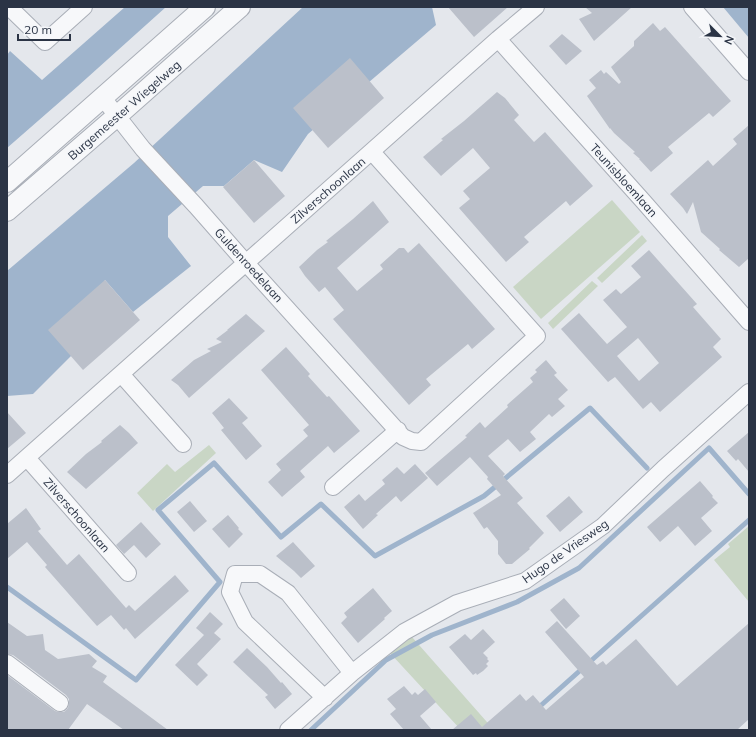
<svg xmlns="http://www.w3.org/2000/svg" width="756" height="737" font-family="Mulish,sans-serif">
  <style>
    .green { fill: #c9d6c5 }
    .water { fill: #9fb4cc }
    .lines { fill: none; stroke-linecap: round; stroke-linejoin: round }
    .stream { stroke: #9fb4cc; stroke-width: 5 }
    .building { fill: #bbc0ca; fill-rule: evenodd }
    .minor-casing { stroke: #a9aeb7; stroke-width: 18 }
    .tertiary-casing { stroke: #a9aeb7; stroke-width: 22 }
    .minor { stroke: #f7f8fa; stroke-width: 16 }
    .tertiary { stroke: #f7f8fa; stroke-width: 20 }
    .labels { text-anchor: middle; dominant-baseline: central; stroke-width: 3; stroke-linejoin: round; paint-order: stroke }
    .street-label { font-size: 12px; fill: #2b3445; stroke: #f4f6f9 }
  </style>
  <rect width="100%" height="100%" fill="#e4e7ec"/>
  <path class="green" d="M612,200L640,232L541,319L513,287Z
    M642,235L647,241L602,283L597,278Z
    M592,281L598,286L553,329L548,323Z
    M209,445L216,453L153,511L137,493L167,464L175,472Z
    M749,526V602L714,560L730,547L728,544Z
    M412,637L494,730H461L390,653Z"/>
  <path class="water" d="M125,7H166L78,86L7,148V55L10,51L42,80Z
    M303,7H432L436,25L308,134L282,172L254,160L224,186H203L168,216V237L191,266L133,312L105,280L71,356L33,394L7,396V271L134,163Z
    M723,7H749V38Z"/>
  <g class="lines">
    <path class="stream" d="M7,587L136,680L220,582L158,510L214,463L281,537L321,504L375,556L484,496L590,408L647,468
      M538,708L749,520
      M311,730L386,660L432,635L517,602L579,568L709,448L749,494"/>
  </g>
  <path class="building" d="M448,7H508L474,37Z
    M585,7H632L594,41L579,19L592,13Z
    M653,23L660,31L665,27L731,101L713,117L709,113L668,147L673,153L651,172L639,159H640L633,153L635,152L614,133L610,128V129L587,96L596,88L589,80L601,70L604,74L606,72L619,84L621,82L611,67L634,46V41Z
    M562,34L582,51L566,65L549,46Z
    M350,58L384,98L328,148L293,108Z
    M497,92L505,98L519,115L514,120L534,142L545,132L593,186L570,206L566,201L524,237L529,242L506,262L459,208L470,199L463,191L490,168L473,148L441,176L423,157L443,140L441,139L464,121Z
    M749,125V258L739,267L719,250L720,249L701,232L693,202L687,214L683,208L670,194L708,160L713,166L737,144L733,139Z
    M254,160L285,196L254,223L223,187Z
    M373,201L389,222L337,268L357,291L383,269L380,265L399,248H404L408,253L419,243L495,329L472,349L468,344L426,379L431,385L409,405L333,319L344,310L325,287L319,292L305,276L299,267L317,250L328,242L326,241L353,219Z
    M649,250L697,304L693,307L721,339L713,347L722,357L660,412L651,402L643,409L615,377L608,382L561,329L579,313L607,344L627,327L603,300L616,289L621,294L641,277L631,266ZM638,338L659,363L639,381L617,356Z
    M105,280L140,320L83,370L48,330Z
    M246,314L265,331L189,398L178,385L171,380L194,360L211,351L207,349L222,342L216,339L228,330H227Z
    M286,347L310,374L308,376L327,397L329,396L360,431L334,453L328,446L300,471L305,477L282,497L268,482L281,470L276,464L308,436L303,430L309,425L261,370Z
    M546,360L557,373L554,375L568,390L558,399L565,406L552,417L549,414L530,432L536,439L520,452L508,439L488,456L505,474L503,476L523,498L517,503L544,533L529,548L530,549L512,564H506L498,554V541L487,527L484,529L473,513L501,495L487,479L488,477L470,457L437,486L425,473L467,437L465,436L480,422L485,428L508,407L507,405L533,382L530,378L537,372L535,370Z
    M229,398L248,418L242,423L262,446L246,460L221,430L224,428L212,413Z
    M7,412L26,433L7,449Z
    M120,425L129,433L138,443L86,489L67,472L86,454L102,442L101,441Z
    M749,432V472L738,459L736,461L727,451Z
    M415,464L428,478L401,502L396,496L376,514L378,515L363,529L344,507L359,494L365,501L385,484L382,480L397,467L404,474Z
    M700,481L713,496L712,497L718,503L701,518L712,531L695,546L678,526L660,542L647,527Z
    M569,496L583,512L560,532L546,516Z
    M190,501L207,521L194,532L177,512Z
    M26,508L41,529L38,531L67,565L79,554L126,608L129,605L135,611L175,575L189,591L135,639L126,628L124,630L111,615L97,626L45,567L47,565L27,542L7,559V524Z
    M228,515L239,528L238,529L243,534L229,548L212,529Z
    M141,522L161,544L146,558L134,545L124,554L116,545Z
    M293,542L315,566L301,578L294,571L276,556Z
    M373,588L392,611L384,618L385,619L358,643L341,623L347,617L344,613Z
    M564,598L580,616L566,629L550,610Z
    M210,612L223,624L214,633L221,639L197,664L208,675L197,686L175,665L204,635L196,628Z
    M557,621L597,665L603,661L606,665L636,639L677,686L749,623V719L737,730H452L471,714L482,727L520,694L526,701L533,695L546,710L584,677L545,632Z
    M7,622L27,636L43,634L45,650L58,659L89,654L97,661L92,667L107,676L103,682L168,730H124L87,704L68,730H7V675L55,711L59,712H64L68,708L69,704V699L66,695L13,655L7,654Z
    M483,629L495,642L483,653L488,658L487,659L489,661L486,664L488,666L483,671L477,675L476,673L473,675L449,647L465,634L471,640Z
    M247,648L267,667L281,683L282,682L292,694L275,709L265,697L268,695L233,662Z
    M404,686L412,695L415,692L418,695L425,689L436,702L420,716L432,730H404L390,714L396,709L387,699Z"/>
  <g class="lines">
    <defs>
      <path id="minor" d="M9,7L45,42L84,7
        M692,7L749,72
        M498,39L643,201L749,322
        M103,98L143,149L196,206L246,263L403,437L412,441L421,442L537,336L372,152
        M121,374L183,444
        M27,458L128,573
        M7,475L498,39L536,7
        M333,487L398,430
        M7,663L60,703
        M325,698L245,622L230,592L235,574H260L288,593L352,673
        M288,730L352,673L404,632L457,603L525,581L603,526L663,469L749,392"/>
      <path id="tertiary" d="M7,182L205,7
        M7,211L117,116L240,7"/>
    </defs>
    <use href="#minor" class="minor-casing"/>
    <use href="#tertiary" class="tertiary-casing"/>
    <use href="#minor" class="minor"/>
    <use href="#tertiary" class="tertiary"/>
  </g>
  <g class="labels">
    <g class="street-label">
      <text transform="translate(124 110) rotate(-41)">Burgemeester Wiegelweg</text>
      <text transform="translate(624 180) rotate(48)">Teunisbloemlaan</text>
      <text transform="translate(328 190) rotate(-41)">Zilverschoonlaan</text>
      <text transform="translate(249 265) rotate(48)">Guldenroedelaan</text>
      <text transform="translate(77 515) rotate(49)">Zilverschoonlaan</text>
      <text transform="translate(565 551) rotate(-35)">Hugo de Vriesweg</text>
    </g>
  </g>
  <rect width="756" height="737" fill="none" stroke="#2b3445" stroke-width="16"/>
  <g transform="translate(720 36) rotate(114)" stroke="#f4f6f9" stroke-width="3" paint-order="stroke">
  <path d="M0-3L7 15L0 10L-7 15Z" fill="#2b3445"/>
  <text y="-6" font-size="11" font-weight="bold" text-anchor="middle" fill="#2b3445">N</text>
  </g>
  <path d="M18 34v6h52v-6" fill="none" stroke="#2b3445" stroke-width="2"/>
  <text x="24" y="34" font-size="12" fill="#2b3445" stroke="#f4f6f9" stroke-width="3" paint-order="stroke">20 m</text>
</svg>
